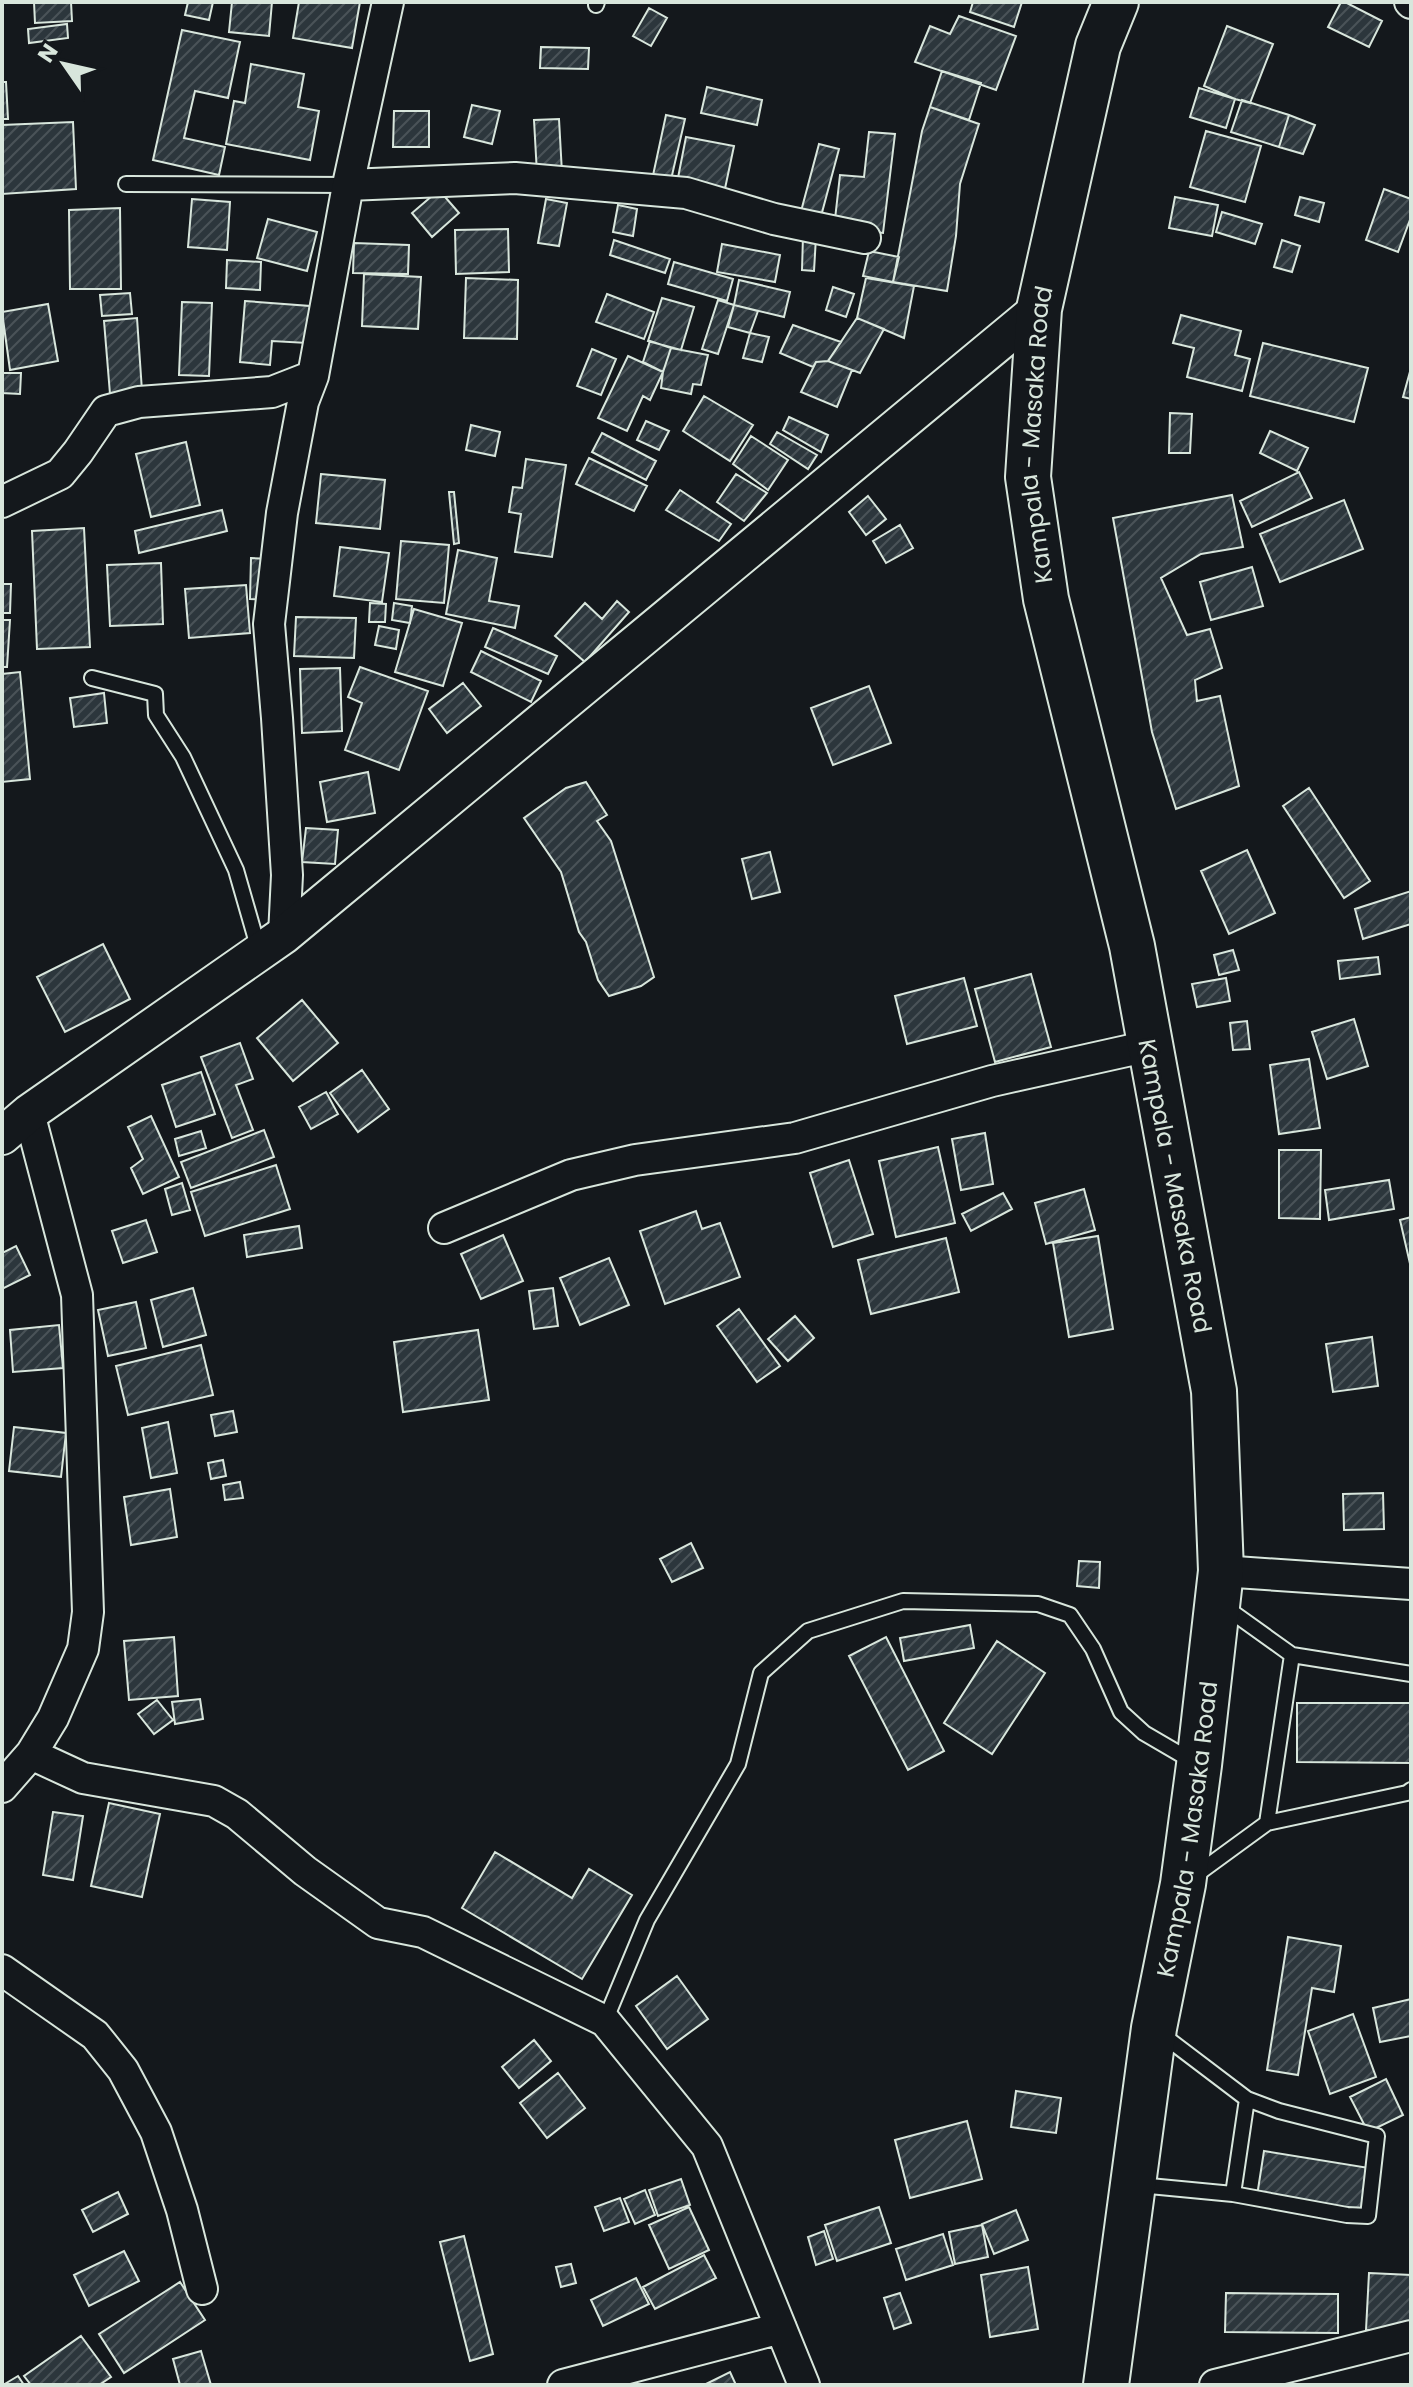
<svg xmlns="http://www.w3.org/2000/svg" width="1413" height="2387" font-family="Poppins,sans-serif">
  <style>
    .building { fill: url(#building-hatch); stroke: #d8e6dc; stroke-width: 2 }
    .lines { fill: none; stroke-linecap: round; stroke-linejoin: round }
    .service-casing { stroke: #d8e6dc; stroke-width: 18 }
    .minor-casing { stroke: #d8e6dc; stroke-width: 34 }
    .tertiary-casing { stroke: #d8e6dc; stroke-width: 40 }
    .primary-casing { stroke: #d8e6dc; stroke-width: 48 }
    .service { stroke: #14181c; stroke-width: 14 }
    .minor { stroke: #14181c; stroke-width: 30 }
    .tertiary { stroke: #14181c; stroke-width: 36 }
    .primary { stroke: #14181c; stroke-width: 44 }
    .labels { text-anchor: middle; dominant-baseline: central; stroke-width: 6; stroke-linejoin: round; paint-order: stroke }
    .street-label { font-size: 24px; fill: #d8e6dc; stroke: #14181c }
  </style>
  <defs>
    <pattern id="building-hatch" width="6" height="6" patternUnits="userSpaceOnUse" patternTransform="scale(2)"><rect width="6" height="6" fill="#2c363c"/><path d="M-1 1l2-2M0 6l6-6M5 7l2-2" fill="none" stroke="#4a5358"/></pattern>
  </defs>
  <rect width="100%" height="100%" fill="#14181c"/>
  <path class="building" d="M34,2H71L72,21L35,23Z
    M188,2H213L209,20L185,15Z
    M232,2H272L269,36L229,32Z
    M299,2H360L352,48L293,38Z
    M973,2H1022L1014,27L970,12Z
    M1341,2H1345L1382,21L1369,47L1328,27Z
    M649,8L667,18L651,46L633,36Z
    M959,16L1016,36L996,90L915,62L930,26L950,34Z
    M67,24L68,38L29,43L28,29Z
    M1227,26L1273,44L1250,103L1235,99L1204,86Z
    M182,30L240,42L228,98L195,91L184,138L225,147L219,175L153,160Z
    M541,47L589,48L588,69L540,68Z
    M251,64L304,74L298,107L319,111L310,160L226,144L234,101L245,103Z
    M942,71L981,83L969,120L930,107Z
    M2,82H6L8,119H2Z
    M707,87L762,100L757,125L701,113Z
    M1199,88L1235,99L1226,128L1190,117Z
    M1242,100L1289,115L1279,147L1231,132Z
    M472,105L500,111L492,144L464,137Z
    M930,107L979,124L960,184L956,236L947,291L893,282L922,131Z
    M394,111H429V147H393Z
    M666,115L685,119L670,184L652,180Z
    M1289,115L1315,125L1303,154L1279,147Z
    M559,119L562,173L537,174L534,120Z
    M73,122L76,189L2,194V125Z
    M1206,131L1261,146L1245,202L1190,187Z
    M869,132L895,134L883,233L834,228L840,175L864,177Z
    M686,137L734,146L723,198L676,188Z
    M819,144L839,149L820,220L800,215Z
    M1384,189L1411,199V217L1398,252L1366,240Z
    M439,190L459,213L432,237L412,213Z
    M1175,197L1218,205L1212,236L1169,228Z
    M1300,197L1324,203L1319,222L1295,215Z
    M192,199L230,202L227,250L188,247Z
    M546,199L567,203L559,246L538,243Z
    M618,205L637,209L633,236L613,232Z
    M120,208L121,289H70L69,210Z
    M1222,212L1262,224L1255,244L1216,232Z
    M268,219L317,232L307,271L257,258Z
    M508,229L509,272L456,274L455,230Z
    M803,236L816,237L814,271L802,270Z
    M614,240L670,259L665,273L610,255Z
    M1282,240L1300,246L1292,272L1274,267Z
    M354,243L409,245L408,274L353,273Z
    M722,244L780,255L775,282L717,272Z
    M869,251L899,257L893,282L863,276Z
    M227,260L261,262L260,290L226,288Z
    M674,262L733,279L727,301L668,284Z
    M364,274L421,277L418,329L362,326Z
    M466,278L518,280L517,339L464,338Z
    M866,278L914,286L904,338L857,318Z
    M739,280L790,292L784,317L734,305Z
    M833,287L854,294L846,317L826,310Z
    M130,293L132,314L102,316L100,295Z
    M607,294L654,312L644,339L596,322Z
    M662,298L694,307L681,350L648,341Z
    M718,300L734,305L718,354L702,349Z
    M245,301L310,306L307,343L272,341L270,365L240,362Z
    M182,302L212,303L209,376L179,375Z
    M48,304L58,361L10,370L2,312Z
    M734,305L758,311L750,333L728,327Z
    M1181,315L1241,331L1235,355L1250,359L1242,391L1187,377L1194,348L1173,343Z
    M137,318L142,391L110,394L104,321Z
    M857,318L884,329L860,373L828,361Z
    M793,325L841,342L828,361L816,362L813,367L780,353Z
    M750,333L769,337L762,362L743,358Z
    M650,341L671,348L663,372L643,362Z
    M1263,343L1368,368L1354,422L1250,396Z
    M671,348L708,355L701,385L693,384L691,394L661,388L663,372Z
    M592,349L616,359L601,395L577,386Z
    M628,356L663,372L650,400L643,396L627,431L598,418Z
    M828,361L852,370L837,407L801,392L816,362Z
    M1411,368V399L1403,397Z
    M2,373H21L20,394L2,393Z
    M704,396L753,425L730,461L683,431Z
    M1170,413L1192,414L1190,453H1169Z
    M789,417L828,435L821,452L783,430Z
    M646,421L669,431L659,450L637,440Z
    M471,425L500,432L495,456L466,450Z
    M1270,431L1308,448L1297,471L1260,453Z
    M777,432L817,455L808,469L770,444Z
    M602,433L656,461L646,480L592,452Z
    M751,436L788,460L768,490L733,464Z
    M186,442L200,505L151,517L136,454Z
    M589,458L647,486L634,511L576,484Z
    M526,459L566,465L552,557L515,552L521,514L509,512L513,487L522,488Z
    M1299,472L1312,498L1252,527L1240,501Z
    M321,474L385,480L380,529L316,523Z
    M736,474L767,493L744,521L717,502Z
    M680,490L731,524L719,541L666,510Z
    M449,492H454L459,543L454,544Z
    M1232,495L1243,547L1201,554L1161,578L1187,635L1210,629L1222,668L1195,680L1197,701L1220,696L1239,786L1176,809L1152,732L1113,518Z
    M868,496L886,519L866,535L849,512Z
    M1344,500L1363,549L1280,582L1260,534Z
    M222,510L227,531L139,553L135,531Z
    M900,525L913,548L886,563L873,541Z
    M84,528L90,647L37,649L32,531Z
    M401,541L449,545L444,603L396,599Z
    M340,547L389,553L382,602L334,596Z
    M458,550L497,558L489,601L519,606L515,628L446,614Z
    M251,558L272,559L271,600L250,599Z
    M161,563L163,624L110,626L107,565Z
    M1252,567L1263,606L1211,620L1200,582Z
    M2,584H11L10,613H2Z
    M246,585L250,633L189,638L185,589Z
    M617,601L629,612L585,662L555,636L585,603L602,619Z
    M370,603L386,604L385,622H369Z
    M394,603L412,606L410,623L392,620Z
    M414,609L462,623L443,686L395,672Z
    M296,617L356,618L354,658L294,656Z
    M2,620H10L7,667H2Z
    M379,626L399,630L396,649L375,645Z
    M493,628L557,656L548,674L485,647Z
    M481,651L541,681L531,702L471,672Z
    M360,667L428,691L399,770L345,750L362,703L348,697Z
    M340,668L342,731L302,733L300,669Z
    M20,672L30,779L2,782V674Z
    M463,683L481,706L447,733L429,709Z
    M869,686L891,743L833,765L811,708Z
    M104,693L107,723L74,727L70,698Z
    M368,772L375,813L327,822L320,782Z
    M586,782L607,815L597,821L611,841L654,977L641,986L609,996L598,980L586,942L579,932L561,872L524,818L566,788Z
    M1309,788L1370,881L1344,898L1283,806Z
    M306,828L338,830L335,864L302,862Z
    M1247,850L1275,913L1229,934L1201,871Z
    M770,852L780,892L752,899L742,859Z
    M1411,891V924L1363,939L1355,909Z
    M103,944L130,999L65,1032L37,977Z
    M1233,950L1239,970L1219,975L1214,955Z
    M1378,957L1380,974L1340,979L1338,961Z
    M1031,974L1051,1047L995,1062L975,989Z
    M964,978L977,1026L907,1044L895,996Z
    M1226,978L1230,1001L1197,1007L1192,984Z
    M302,1000L338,1043L293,1081L257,1038Z
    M1354,1019L1368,1066L1327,1079L1312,1032Z
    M1247,1021L1250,1049L1233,1050L1230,1023Z
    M240,1043L253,1079L236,1085L253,1130L232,1138L201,1057Z
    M1309,1059L1320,1128L1279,1134L1270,1065Z
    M362,1070L389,1109L358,1132L330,1093Z
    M201,1072L215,1114L176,1127L162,1085Z
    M326,1092L338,1114L311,1129L299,1107Z
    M151,1116L179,1177L143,1194L131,1168L143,1159L128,1127Z
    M264,1130L274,1157L191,1188L181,1162Z
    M201,1131L206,1148L179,1156L175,1139Z
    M985,1133L993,1184L961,1190L952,1139Z
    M938,1147L955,1223L896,1237L879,1161Z
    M1279,1150H1321L1320,1219L1279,1218Z
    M849,1160L873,1234L833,1247L810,1173Z
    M276,1165L290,1209L205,1236L191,1192Z
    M1389,1180L1394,1209L1329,1220L1325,1190Z
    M182,1183L190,1210L172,1215L165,1189Z
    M1084,1189L1095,1230L1046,1244L1035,1203Z
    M1003,1193L1012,1209L971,1231L962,1214Z
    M696,1211L702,1229L720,1223L740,1277L665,1304L640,1231Z
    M1411,1217V1268L1400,1220Z
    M146,1220L157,1252L123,1263L112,1231Z
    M299,1226L302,1248L247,1257L244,1235Z
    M503,1235L523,1281L481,1299L461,1254Z
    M1098,1236L1113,1329L1069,1337L1053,1243Z
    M946,1238L959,1292L871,1314L858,1260Z
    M16,1246L30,1275L2,1289V1253Z
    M609,1258L629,1305L580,1325L560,1278Z
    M193,1288L206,1335L163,1347L151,1300Z
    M553,1288L558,1326L534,1329L529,1291Z
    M136,1302L146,1348L108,1356L98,1310Z
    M739,1309L780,1366L757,1382L717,1326Z
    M795,1316L814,1338L788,1361L768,1339Z
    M59,1325L63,1368L13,1372L10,1330Z
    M478,1330L489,1400L403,1412L394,1342Z
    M1372,1337L1378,1386L1333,1392L1326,1344Z
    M201,1345L213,1395L128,1415L116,1366Z
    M233,1411L237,1432L215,1436L211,1415Z
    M168,1422L177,1473L151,1478L142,1428Z
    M14,1427L66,1433L61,1477L9,1471Z
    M223,1460L226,1476L211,1479L208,1463Z
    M240,1482L243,1498L225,1500L223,1485Z
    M170,1489L177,1537L131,1545L124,1497Z
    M1383,1493L1384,1529L1344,1530L1343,1494Z
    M691,1543L703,1568L672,1582L660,1559Z
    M1079,1561L1100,1562L1099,1588L1077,1586Z
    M970,1625L974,1648L904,1661L900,1638Z
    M174,1637L178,1696L129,1700L124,1641Z
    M886,1637L944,1751L908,1770L849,1656Z
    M997,1641L1045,1673L992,1754L944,1723Z
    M200,1699L203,1719L175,1724L172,1702Z
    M157,1700L173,1720L154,1734L138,1714Z
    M1297,1703H1411V1763L1297,1762Z
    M109,1803L160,1814L142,1897L91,1886Z
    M53,1812L83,1816L73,1880L43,1875Z
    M495,1852L572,1898L589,1869L632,1895L582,1979L462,1908Z
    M1288,1937L1341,1946L1334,1992L1312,1988L1298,2075L1267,2070Z
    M677,1976L708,2019L667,2049L636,2006Z
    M1411,1999V2036L1380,2042L1373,2008Z
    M1353,2014L1376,2077L1330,2094L1308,2031Z
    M534,2040L551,2061L519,2088L502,2067Z
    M558,2073L585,2108L547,2138L520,2103Z
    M1386,2079L1403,2115L1368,2132L1350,2097Z
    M1016,2091L1061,2098L1056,2133L1011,2127Z
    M967,2121L982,2179L910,2198L895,2140Z
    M1264,2151L1369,2168L1361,2211L1257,2196Z
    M681,2179L690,2205L658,2216L649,2190Z
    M645,2190L655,2215L635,2224L624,2199Z
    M118,2192L128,2214L93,2232L82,2210Z
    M620,2198L629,2222L604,2231L595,2207Z
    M689,2207L709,2250L669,2269L649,2225Z
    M879,2207L891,2243L837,2261L825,2225Z
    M1016,2210L1028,2240L994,2254L982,2224Z
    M982,2225L988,2257L955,2264L949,2232Z
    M824,2231L833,2259L816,2265L808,2237Z
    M943,2234L953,2265L906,2280L896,2249Z
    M464,2236L493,2354L470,2361L440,2242Z
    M124,2251L139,2281L89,2306L74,2275Z
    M704,2255L716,2278L655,2309L643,2287Z
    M571,2264L576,2283L561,2287L556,2267Z
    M1028,2267L1038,2329L990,2337L981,2275Z
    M1369,2273L1411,2275V2332L1366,2330Z
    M636,2278L649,2304L603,2326L591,2300Z
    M180,2282L205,2320L124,2373L99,2334Z
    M900,2293L911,2323L894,2329L884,2298Z
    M1226,2293L1338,2294V2333L1225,2332Z
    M81,2336L111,2377L99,2385H31L24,2376Z
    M201,2351L211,2385H180L173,2359Z
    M730,2372L736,2385H704Z
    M18,2376L24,2385H3Z"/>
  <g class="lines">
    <defs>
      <path id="service" d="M596,5L597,2
        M126,184L348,185
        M92,678L155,694L156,715L183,757L236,870L259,950
        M1225,1607L1292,1655L1411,1674
        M1267,1823L1292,1655
        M1193,1877L1267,1823L1407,1793L1411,1790
        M605,2021L647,1920L738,1764L761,1673L808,1631L903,1601L1038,1604L1070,1615L1093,1649L1121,1712L1144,1733L1192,1761
        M1139,2185L1233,2194L1347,2215L1368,2216L1377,2136L1279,2111L1247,2099L1160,2033
        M1233,2194L1247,2099"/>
      <path id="minor" d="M1410,2L1411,3
        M348,185L515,178L686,193L774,219L865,238
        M2,502L60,474L78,452L106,411L139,402L272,392L313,376
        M284,935L287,875L277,718L269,624L282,513L303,402L313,376L348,185L388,2
        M444,1228L571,1175L635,1160L795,1138L992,1081L1149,1046
        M1221,1571L1411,1584
        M31,1754L83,1778L214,1801L237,1814L305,1871L378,1923L423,1932L605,2021L707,2146L804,2385
        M2,1787L31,1754L53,1718L83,1649L88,1612L77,1295L29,1113
        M2,1970L95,2035L123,2070L156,2132L182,2210L202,2289
        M563,2385L781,2328
        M1215,2385L1411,2336"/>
      <path id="tertiary" d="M2,1136L29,1113L284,935L1039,309"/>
      <g id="primary">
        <path id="s1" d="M1106,2385L1154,2028L1183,1884L1199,1765L1221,1571L1214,1391L1132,946L1046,599L1028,477L1039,309L1098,46L1116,2"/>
      </g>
    </defs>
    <use href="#service" class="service-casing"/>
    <use href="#minor" class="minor-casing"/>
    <use href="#tertiary" class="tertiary-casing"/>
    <use href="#primary" class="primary-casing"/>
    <use href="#service" class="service"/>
    <use href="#minor" class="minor"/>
    <use href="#tertiary" class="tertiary"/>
    <use href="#primary" class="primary"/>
  </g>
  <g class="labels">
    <g class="street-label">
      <text stroke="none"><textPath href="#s1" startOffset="1978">Kampala - Masaka Road</textPath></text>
      <text transform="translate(1175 1186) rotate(79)">Kampala - Masaka Road</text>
      <text stroke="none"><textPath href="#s1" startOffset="562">Kampala - Masaka Road</textPath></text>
    </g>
  </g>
  <rect width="1413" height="2387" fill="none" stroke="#d8e6dc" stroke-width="8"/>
  <g transform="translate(64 64) rotate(304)" stroke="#14181c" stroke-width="6" paint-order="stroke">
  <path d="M0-6L14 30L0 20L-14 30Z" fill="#d8e6dc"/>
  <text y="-12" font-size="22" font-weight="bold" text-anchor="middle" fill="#d8e6dc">N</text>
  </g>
</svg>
